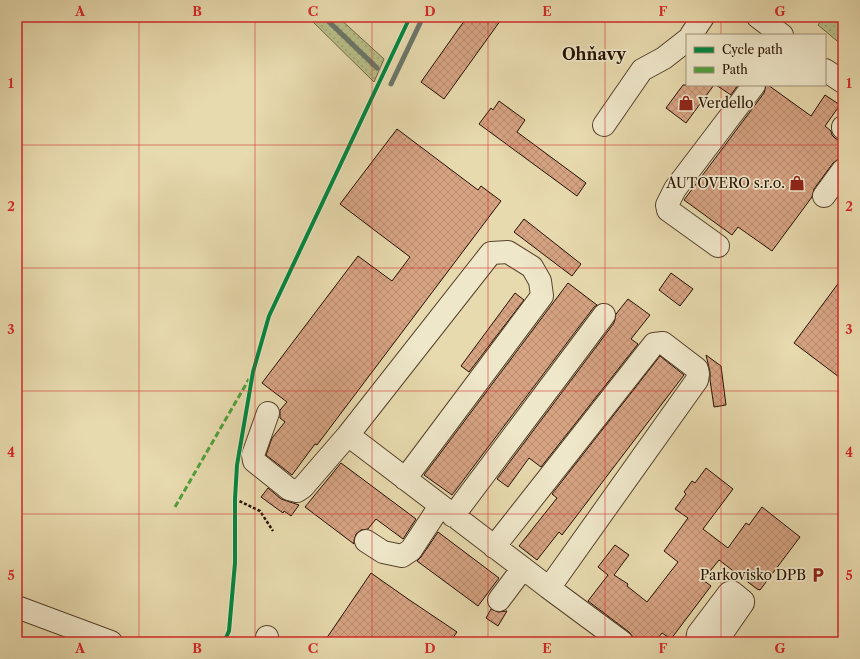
<svg xmlns="http://www.w3.org/2000/svg" width="860" height="659" font-family="'Libre Caslon Text',serif">
  <style>
    .grass { fill: url(#grass-dots); stroke: #6e6744 }
    .lines { fill: none; stroke-linecap: round; stroke-linejoin: round }
    .stream { stroke: #6a766a; stroke-width: 5 }
    .building { fill: url(#building-cross-hatch); stroke: #251000 }
    .minor-casing { stroke: #56422c; stroke-width: 24 }
    .path { stroke: #251000; stroke-width: 2.5; stroke-dasharray: 3 2; stroke-linecap: butt }
    .minor { stroke: #efe7ca; stroke-width: 22 }
    .quiet { stroke: #50a03c; stroke-width: 3; stroke-dasharray: 6 3; stroke-linecap: butt }
    .cycleway-casing { stroke: #efe7ca; stroke-width: 6 }
    .cycleway { stroke: #00873e; stroke-width: 4 }
    .grid { fill: none; stroke: #d62828; stroke-width: 1; stroke-opacity: 0.55 }
    .labels { text-anchor: middle; dominant-baseline: central; stroke-width: 3.5; stroke-linejoin: round; paint-order: stroke }
    .poi-label { font-size: 14px; fill: #251000; stroke: #efe7ca; text-anchor: end }
    .quarter-label { font-size: 16px; font-weight: bold; fill: #251000; stroke: #efe7ca }
    .neatline { fill: none; stroke: #d62828; stroke-width: 1.5 }
    .grid-label { font-size: 13px; text-anchor: middle; font-weight: bold; fill: #d62828 }
  </style>
  <defs>
    <pattern id="grass-dots" width="8" height="8" patternUnits="userSpaceOnUse"><rect width="8" height="8" fill="#b8be88"/><path d="M2 2h.1M6 6h.1" fill="none" stroke="#9ea274" stroke-width="1.8" stroke-linecap="round"/></pattern>
    <pattern id="building-cross-hatch" width="8" height="8" patternUnits="userSpaceOnUse"><rect width="8" height="8" fill="#d6a383"/><path d="M0 0l8 8M0 8l8-8" fill="none" stroke="#b88b6f"/></pattern>
  </defs>
  <rect width="100%" height="100%" fill="#e7daae"/>
  <filter id="stains"><feTurbulence type="fractalNoise" baseFrequency=".005" numOctaves="4"/><feColorMatrix values="0 0 0 0 .2 0 0 0 0 .09 0 0 0 0 .02 0 0 0 .5 -.17"/></filter>
  <radialGradient id="worn" r=".72"><stop offset=".6" stop-color="#630" stop-opacity="0"/><stop offset="1" stop-color="#630" stop-opacity=".3"/></radialGradient>
  <path class="grass" d="M308,17H338L384,59L374,82Z
    M823,17H843V46L818,25Z"/>
  <g class="lines">
    <path class="stream" d="M324,17L377,68
      M391,84L423,17"/>
  </g>
  <path class="building" d="M467,17H503L444,99L421,82Z
    M683,85H714L686,123L666,108Z
    M716,85H738L731,95Z
    M766,85H768L811,116L825,95L840,105L825,126L831,131L832,135L836,139L843,140V155L840,158L833,163L814,189L812,197L772,251L738,227L732,235L684,200L764,93Z
    M499,101L525,120L517,132L586,183L577,196L479,124L491,108L493,110Z
    M397,129L478,190L481,186L501,201L317,445L315,444L292,475L266,455L272,438L285,422L280,418V410L287,402L262,383L358,256L392,281L410,257L340,204Z
    M524,219L581,264L572,276L514,232Z
    M671,273L693,289L680,306L659,290Z
    M843,277V380L794,343Z
    M568,283L597,305L594,307L452,495L424,475Z
    M515,293L524,300L469,372L461,366Z
    M628,299L650,315L631,339L638,344L541,467L529,458L508,487L497,479L614,323L616,314Z
    M706,355L721,366L726,405L714,407L710,380V372Z
    M660,356L684,375L562,535L559,532L537,560L519,546L557,498L552,494Z
    M341,463L416,519L403,539L376,519L368,529L361,530L356,534L354,540V544L305,507Z
    M706,468L733,489L703,529L728,548L746,523L749,525L762,507L800,537L760,590L757,589L719,560L703,580L711,586L671,639L662,633L655,642H634L633,637L629,632L588,601L608,575L598,567L615,545L629,555L614,575L628,584L627,586L647,602L678,562L664,551L688,518L675,509L686,494L684,492L692,481L695,483Z
    M268,488L281,499L299,505L291,516L284,511L283,513L261,497Z
    M438,532L499,578L478,606L417,561L421,557Z
    M371,573L408,599L457,632L450,642H324Z
    M491,609L498,612L507,611L498,626L486,618Z"/>
  <g class="lines">
    <defs>
      <path id="minor" d="M758,17L782,35
        M691,35L703,17
        M825,70L843,82
        M604,125L642,70L664,58L687,40
        M843,127V128
        M824,196L843,170
        M718,246L668,210L667,205L675,189L754,85
        M268,413L253,455L254,461L289,489L297,491L303,487L348,435L491,253L508,252L532,267L540,281L542,296L405,479
        M348,435L549,588
        M453,516L604,315
        M366,541L383,552L402,556L411,550L440,506
        M494,547L654,344L663,343L697,369L698,374L697,380L549,588L622,642
        M499,600L523,568
        M17,607L111,642
        M267,637L268,642
        M697,642L698,634L729,593L732,592L743,601V603L716,642"/>
    </defs>
    <use href="#minor" class="minor-casing"/>
    <path class="path" d="M235,499L260,511L273,531"/>
    <use href="#minor" class="minor"/>
    <path class="quiet" d="M175,507L249,379"/>
    <defs>
      <path id="cycleway" d="M224,642L229,631L235,563V499L237,465L253,372L269,316L410,17"/>
    </defs>
    <use href="#cycleway" class="cycleway-casing"/>
    <use href="#cycleway" class="cycleway"/>
  </g>
  <path class="grid" d="M139,17V642M255,17V642M372,17V642M488,17V642M605,17V642M721,17V35M721,85V642M17,145H843M17,268H843M17,391H843M17,514H843"/>
  <defs>
    <symbol id="shop-bare" viewBox="-9 -9 18 18"><path d="M-5-2.5h2.3a2.7 3.5 0 0 1 5.4 0H5L5.5 6h-11ZM-1.5-2.5h3a1.5 2.3 0 0 0-3 0Z" fill="#8f2418" stroke="#efe7ca" stroke-width="2.5" paint-order="stroke"/></symbol>
    <symbol id="parking-bare" viewBox="-9 -9 18 18"><path d="M-3.5-5.5H1a3.5 3.5 0 0 1 0 7H-1V5.5H-3.5ZM-1-3.4V-.6H.8a1.4 1.4 0 0 0 0-2.8Z" fill="#8f2418" stroke="#efe7ca" stroke-width="2.5" paint-order="stroke"/></symbol>
  </defs>
  <g fill-rule="evenodd">
    <use href="#shop-bare" x="675" y="92" width="22" height="22"/>
    <use href="#shop-bare" x="786" y="172" width="22" height="22"/>
    <use href="#parking-bare" x="807" y="564" width="22" height="22"/>
  </g>
  <g class="labels">
    <g class="poi-label">
      <text x="698" y="103" text-anchor="start">Verdello</text>
      <text x="785" y="183">AUTOVERO s.r.o.</text>
      <text x="806" y="575">Parkovisko DPB</text>
    </g>
    <g class="quarter-label">
      <text x="594" y="54">Ohňavy</text>
    </g>
  </g>
  <rect width="860" height="659" fill="none" stroke="#e7daae" stroke-width="44"/>
  <rect x="686" y="34" width="140" height="52" fill="#efe7ca" stroke="#9e9179"/>
  <rect x="694" y="47" width="20" height="6" fill="#00873e" stroke="#9e9179"/>
  <text x="722" y="54" font-size="12" fill="#251000">Cycle path</text>
  <rect x="694" y="67" width="20" height="6" fill="#50a03c" stroke="#9e9179"/>
  <text x="722" y="74" font-size="12" fill="#251000">Path</text>
  <rect x="22" y="22" width="816" height="615" class="neatline"/>
  <g class="grid-label">
    <text x="80" y="16">A</text>
    <text x="197" y="16">B</text>
    <text x="313" y="16">C</text>
    <text x="430" y="16">D</text>
    <text x="547" y="16">E</text>
    <text x="663" y="16">F</text>
    <text x="780" y="16">G</text>
    <text x="11" y="88">1</text>
    <text x="849" y="88">1</text>
    <text x="11" y="211">2</text>
    <text x="849" y="211">2</text>
    <text x="11" y="334">3</text>
    <text x="849" y="334">3</text>
    <text x="11" y="457">4</text>
    <text x="849" y="457">4</text>
    <text x="11" y="580">5</text>
    <text x="849" y="580">5</text>
    <text x="80" y="653">A</text>
    <text x="197" y="653">B</text>
    <text x="313" y="653">C</text>
    <text x="430" y="653">D</text>
    <text x="547" y="653">E</text>
    <text x="663" y="653">F</text>
    <text x="780" y="653">G</text>
  </g>
  <rect width="100%" height="100%" filter="url(#stains)"/>
  <rect width="100%" height="100%" fill="url(#worn)"/>
</svg>
